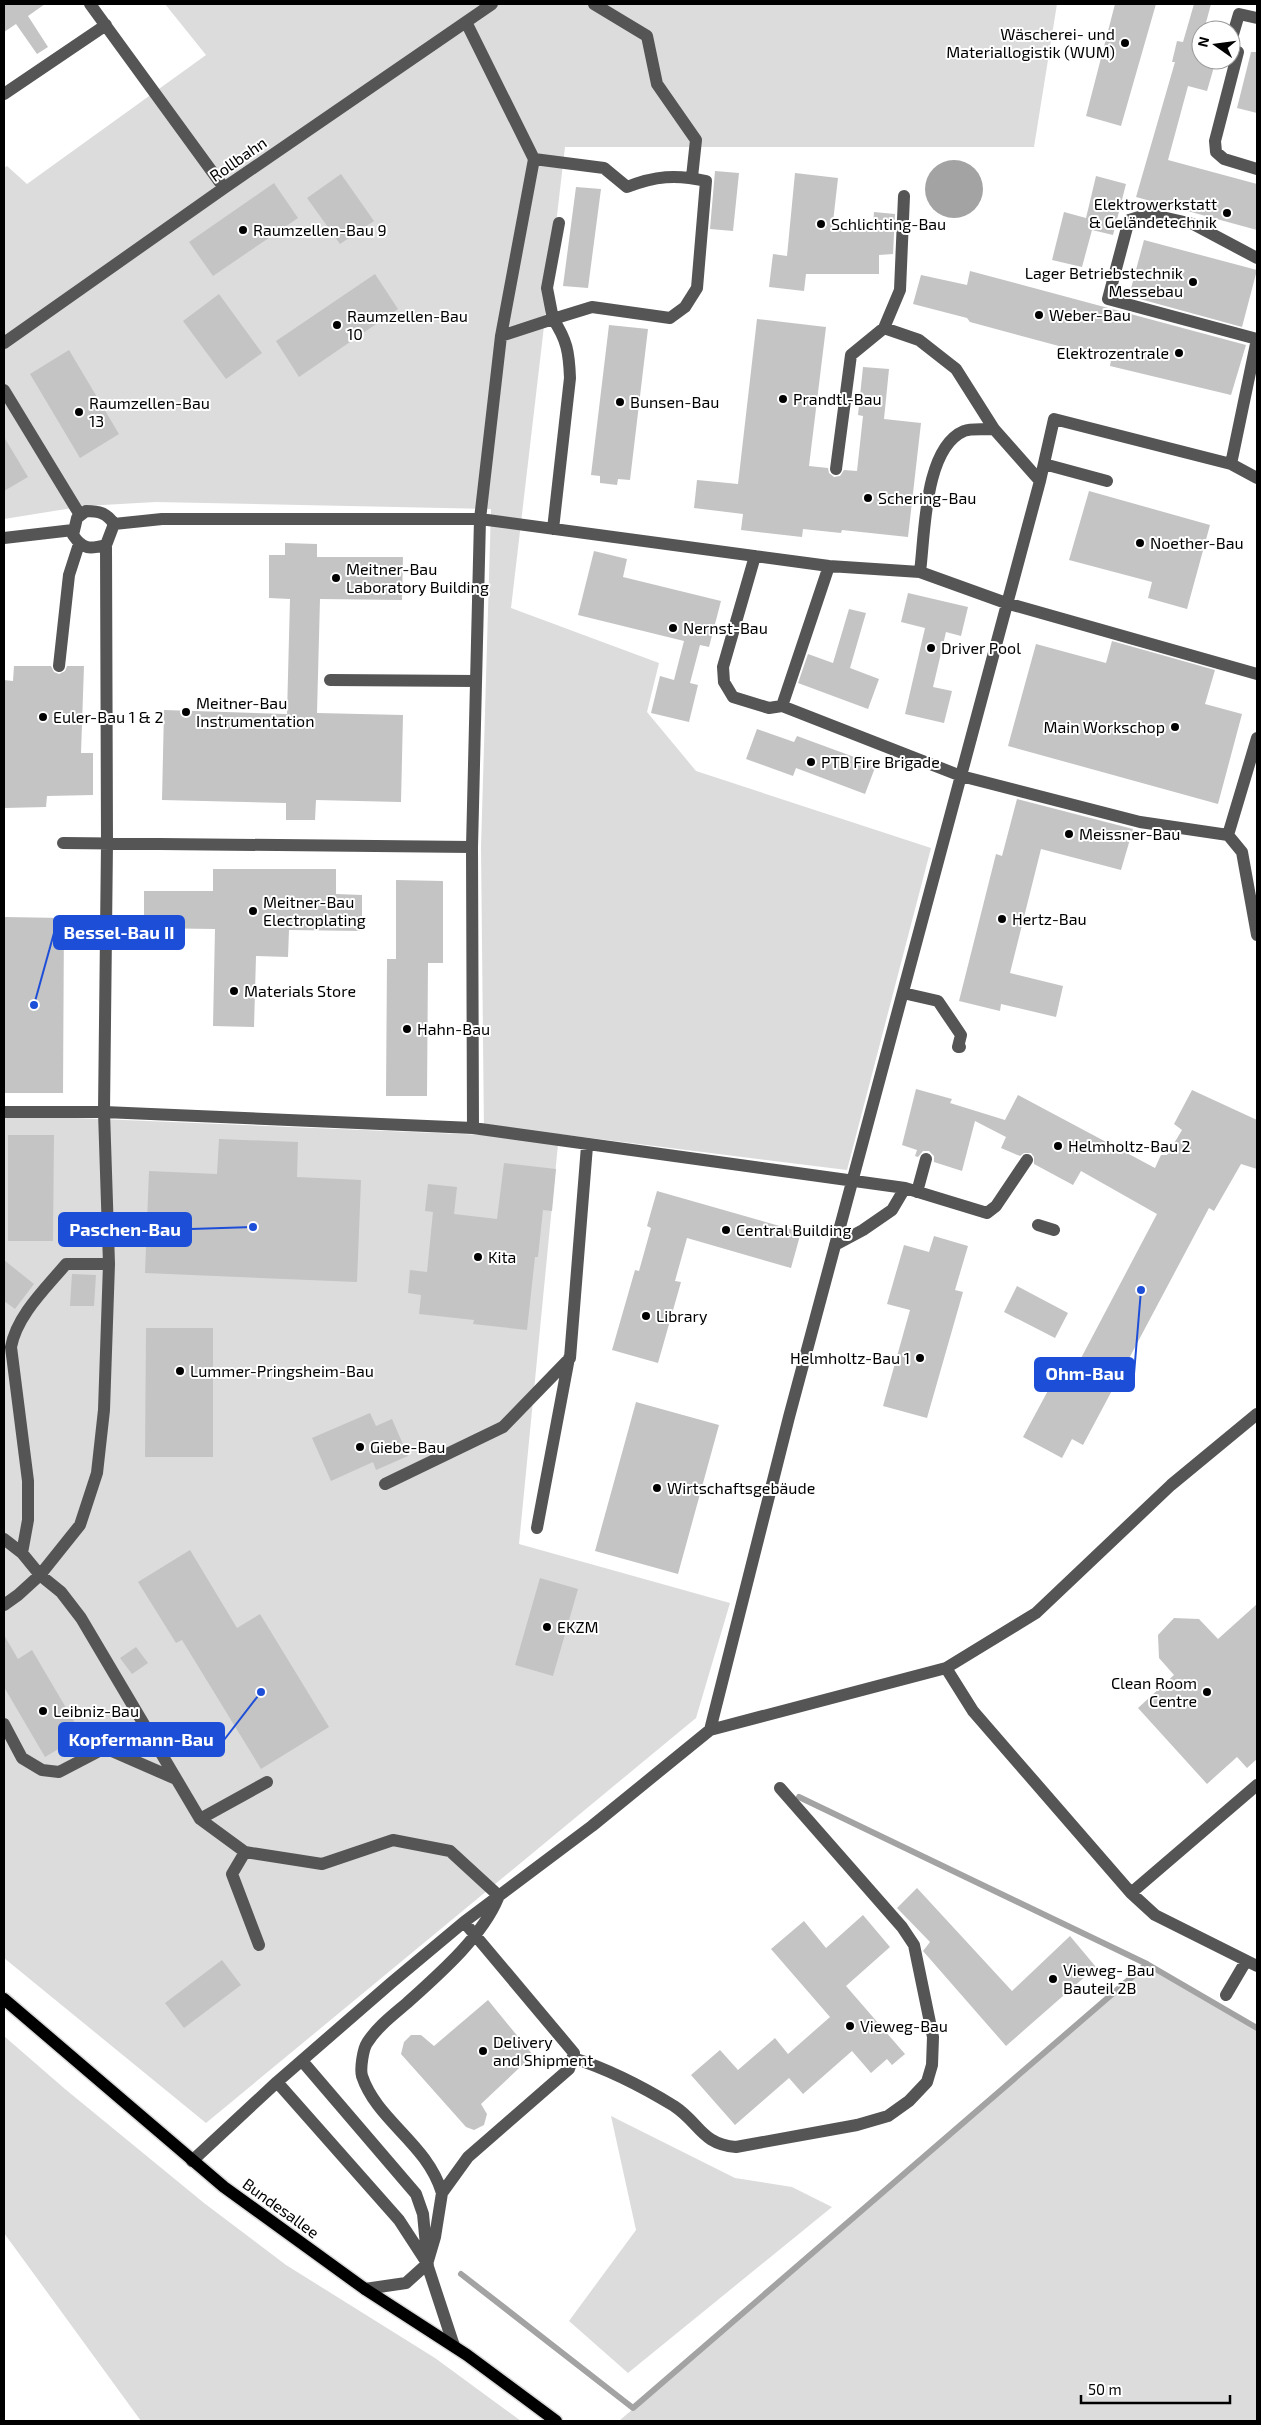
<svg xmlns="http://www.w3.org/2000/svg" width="1261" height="2425" font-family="'Exo 2',sans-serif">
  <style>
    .green { fill: #dcdcdc }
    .water { fill: #a3a3a3 }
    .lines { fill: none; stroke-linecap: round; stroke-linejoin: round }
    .stream { stroke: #a3a3a3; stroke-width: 6 }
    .building { fill: #c4c4c4 }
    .major-casing { stroke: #dbdbdb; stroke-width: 15 }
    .minor { stroke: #555; stroke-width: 12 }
    .major { stroke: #000; stroke-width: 12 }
    .poi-dot { fill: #000; stroke: #fff; stroke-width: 2 }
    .labels { text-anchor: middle; stroke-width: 4; stroke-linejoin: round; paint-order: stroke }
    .poi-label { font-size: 16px; fill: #000; stroke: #fff; text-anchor: start }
    .street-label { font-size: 16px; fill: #000; stroke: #fff }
    .leader { fill: none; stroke: #1d4ed8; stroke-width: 2 }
    .callout-dot { fill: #1d4ed8; stroke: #fff; stroke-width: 2 }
    .callout { fill: #1d4ed8; stroke: #1d4ed8; stroke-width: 2 }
    .callout-label { font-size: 18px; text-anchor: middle; font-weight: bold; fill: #fff }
  </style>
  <rect width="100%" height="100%" fill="#fff"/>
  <!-- green -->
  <path class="green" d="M165,4H1057L1034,147H565L511,608L659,663L647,712L696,771L931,848L847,1170L559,1134L519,1544L730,1603L696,1718L206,2123L4,1958V1115L484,1135L481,847L491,509L156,502L85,506L4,519V168L7,166L27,184L206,55Z
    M1147,1964L1257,2028V2421H619Z
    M4,2036L65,2089L204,2203L286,2265L435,2358L521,2421H141L4,2233Z
    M611,2116L735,2178L792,2187L832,2207L628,2373L569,2321L636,2230Z"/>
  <!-- water -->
  <path class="water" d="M925 189a29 29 0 1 1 58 0a29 29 0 1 1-58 0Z"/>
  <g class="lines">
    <!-- stream -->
    <path class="stream" d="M799,1797L1147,1964L1257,2028
      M461,2274L633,2408L1147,1964"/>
  </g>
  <!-- building -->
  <path class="building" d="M4,4H45L28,16L48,47L37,54L16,24L4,32Z
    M1115,4H1156L1121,126L1086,116Z
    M1194,4H1211L1204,30H1201V60H1216L1207,91L1188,86L1168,160L1257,184V230L1136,197L1175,62H1172L1177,41L1183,42Z
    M1251,52H1257V113L1237,108Z
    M715,171L739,173L733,231L710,229Z
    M795,173L838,178L833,222L873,225L874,212L895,214L893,254L879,255V274H806L804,291L769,287L773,254L787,256Z
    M341,174L374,221L340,244L307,198Z
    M1096,176L1126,184L1113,235L1092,230L1082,267L1052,260L1064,212L1086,218Z
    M274,183L298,218L213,276L189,242Z
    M576,187L601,189L588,288L563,286Z
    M1144,240L1257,270L1242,327L1129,296Z
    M970,271L1246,345L1231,395L1110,366L1111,360L970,322L967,318L913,304L921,275L967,285Z
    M375,274L398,309L299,377L276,341Z
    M219,294L262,353L226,379L183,321Z
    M757,319L826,327L809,466L828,468L829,473L834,477L840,476L844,470L857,471L863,416L858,415L863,367L889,369L884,419L921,423L908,537L842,530L841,533L803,529L802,537L741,530L743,514L694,508L697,480L738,484Z
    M609,325L648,329L630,480L618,479L617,485L600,483V476L591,475Z
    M69,350L119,434L80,458L30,374Z
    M4,437L28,477L4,491Z
    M1089,491L1210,525L1187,609L1148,598L1152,582L1069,560Z
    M285,543L317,544V557H403L402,600L320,599L317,713L403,715L401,802L316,800L315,820H286V803L162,800L164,710L287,714L290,599L269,598V555H285Z
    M594,551L627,559L623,577L721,601L709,647L700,645L690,683L698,685L689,722L651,713L660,676L674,680L684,641L578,615Z
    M908,593L968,607L961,636L946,632L933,687L952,691L944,723L905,714L925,628L901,622Z
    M849,609L866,613L850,668L879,679L868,709L798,683L808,654L833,663Z
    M1112,641L1215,670L1205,704L1242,714L1218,804L1008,746L1036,644L1106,663Z
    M14,666H51L54,672L59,674L65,671L67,666H84L81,753H93V795L47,796L46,807L4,808V680L13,681Z
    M757,729L794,742L797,736L876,765L865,794L796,768L793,776L746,759Z
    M1017,799L1133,829L1121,870L1041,849L1010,973L1063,986L1056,1017L1001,1004L1000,1011L959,1001L996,854L1002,856Z
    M213,869H336V894L362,895V931L289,930L288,957L256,956L254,1027L213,1026L215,929L144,928V891H213Z
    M396,880L443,881V963H428L427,1096H386L387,959H396Z
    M4,917L64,918L63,1093H4Z
    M916,1089L952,1099L950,1103L1005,1120L1018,1095L1155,1168L1161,1155H1167L1182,1130L1174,1124L1192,1090L1257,1120V1169L1241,1164L1214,1211L1209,1208L1083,1445L1072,1439L1062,1458L1023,1437L1058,1372L1070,1379L1157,1214L1081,1171L1073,1185L1034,1164V1157L1031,1153H1024L1020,1156L1001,1148L1006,1137L975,1121L962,1171L934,1162V1156L929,1151H923L918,1157L915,1156L917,1150L902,1145Z
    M8,1135H54L53,1241H8Z
    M219,1139L298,1142L297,1177L361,1180L357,1282L145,1273L149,1171L217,1174Z
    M504,1163L556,1169L552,1211L543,1210L538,1257H535L527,1330L473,1324L474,1320L419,1314L421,1295L408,1293L410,1270L427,1272L433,1212L425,1211L428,1184L457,1187L454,1214L497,1219Z
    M657,1191L801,1232L791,1268L687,1238L675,1281L681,1282L658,1363L612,1350L635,1270L639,1271L651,1228L647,1226Z
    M934,1236L968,1246L955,1290L963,1292L927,1418L883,1406L910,1310L887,1304L904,1245L929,1252Z
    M4,1260L34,1284L15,1309L4,1301Z
    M72,1274L96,1275L94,1306H70Z
    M1017,1286L1068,1313L1055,1338L1004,1312Z
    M146,1328H213V1457H145Z
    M636,1402L719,1425L678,1574L595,1551Z
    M370,1413L376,1426L392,1419L408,1456L376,1470L373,1462L331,1481L312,1438Z
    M190,1550L237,1628L260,1614L329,1727L261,1769L182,1640L176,1643L138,1582Z
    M540,1578L578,1589L553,1676L515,1665Z
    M1257,1604V1759L1247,1768L1237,1757L1207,1784L1138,1708L1174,1675L1159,1658L1158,1635L1174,1618L1199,1619L1218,1639Z
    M4,1635L18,1659L32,1650L82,1735L45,1757L4,1687Z
    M136,1647L148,1663L132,1674L120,1658Z
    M917,1888L1012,1991L1070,1936L1096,1967L1006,2046L923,1951L930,1942L897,1908Z
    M863,1915L890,1947L846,1986L905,2054L892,2065L887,2059L871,2073L852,2051L803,2094L789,2078L735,2125L691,2075L720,2050L738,2070L775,2038L788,2054L830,2017L771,1949L804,1921L826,1948Z
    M222,1960L241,1985L184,2028L165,2003Z
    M488,2000L533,2055L481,2104L487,2114L484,2125L474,2130L466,2127L401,2054L404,2042L411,2035H421L434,2046Z"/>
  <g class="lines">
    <!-- major casing -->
    <g class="major-casing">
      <path id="major" d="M4,1999L224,2187L365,2289L467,2355L556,2421"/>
    </g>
    <!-- minor -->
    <path class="minor" d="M90,4L224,188
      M594,4L647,36L657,84L696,140L692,177
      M466,22L534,159L501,336L480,519L472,847L473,1128
      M1231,41L1239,14L1257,18
      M1231,50L1238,52L1215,141L1216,152L1224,159L1257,169
      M4,94L106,25
      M534,159L604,168L627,187C655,176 676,174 706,181L697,288L685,307L670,318L592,307L553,319L547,288L559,223
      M884,328L919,340L956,369L994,429L1040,481
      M501,336L553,319C567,340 569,352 570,378L553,529
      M1257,339L1108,299L1129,220L1149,214L1193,224L1257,258
      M4,343L224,188L492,4
      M4,390L80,515
      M1044,464L1107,481
      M1231,464L1257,339
      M836,469L851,355L884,328L900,290L904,196
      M86,511C99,511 107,513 114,524L106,545C90,549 83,550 73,535L77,518Z
      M114,524L162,519H480L829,566L920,572L1006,603L1257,674
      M4,538L73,530
      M755,556L723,667L724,682L733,697L769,708L782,706
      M829,566L782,706L961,776L1140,822L1228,835L1257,738
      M920,572C925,534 924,448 964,431C972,428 985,430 994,429
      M59,666L69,575L79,544
      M330,680L476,681
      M1228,835L1242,852L1257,935
      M63,843L472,847
      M903,993L938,1001L961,1035L958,1047H960
      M4,1112H104L473,1128L905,1188L987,1213L996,1206L1027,1160
      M917,1192L926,1159
      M1038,1225L1054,1230
      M835,1245L863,1230L892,1210L905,1188
      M385,1484L503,1427L570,1358L587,1146
      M537,1528L569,1358
      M4,1539L22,1553L40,1575L61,1592L81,1618L200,1819L245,1852L322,1864L393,1840L450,1851L499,1896
      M22,1553L28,1520V1481L11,1347C17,1315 46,1288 66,1264H109
      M4,1605L18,1595L40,1575L80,1525L97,1473L104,1410L109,1264L104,1112L107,843L106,545
      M946,1668L973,1711L1131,1893L1155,1915L1257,1966
      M4,1724L22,1758L42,1770L59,1772L105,1748L176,1779
      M710,1730L789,1417L1040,481L1054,419L1231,464L1257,478
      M200,1819L267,1782
      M245,1852L232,1874L259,1945
      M1131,1893L1257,1785
      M1226,1995L1246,1961
      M573,2058C608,2069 643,2087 674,2106C700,2123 701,2144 736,2147L857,2125L888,2116L909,2101L927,2082L932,2065L933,2037L914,1945L902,1927L780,1788
      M303,2062L416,2194L423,2214L428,2267L454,2346
      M277,2082L399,2220L427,2263
      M192,2161L277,2082L391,1983L464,1922L592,1826L710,1730L946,1668L1036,1613L1171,1485L1257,1414
      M442,2193C427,2143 377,2121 362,2076C360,2069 363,2049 367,2043C377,2027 393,2015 407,2003C438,1975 482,1937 498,1898
      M365,2289L406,2283L427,2264L435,2237L442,2193L468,2157L569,2069L574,2053L464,1922"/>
    <!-- major -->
    <use href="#major" class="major"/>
  </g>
  <!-- markers -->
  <g class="poi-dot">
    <circle cx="1125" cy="43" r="5"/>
    <circle cx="1227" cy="213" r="5"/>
    <circle cx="821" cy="224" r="5"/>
    <circle cx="243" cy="230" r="5"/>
    <circle cx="1193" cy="282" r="5"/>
    <circle cx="1039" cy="315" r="5"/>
    <circle cx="337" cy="325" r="5"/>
    <circle cx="1179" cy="353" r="5"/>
    <circle cx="783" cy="399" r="5"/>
    <circle cx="620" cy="402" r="5"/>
    <circle cx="79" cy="412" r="5"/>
    <circle cx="868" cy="498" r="5"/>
    <circle cx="1140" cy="543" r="5"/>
    <circle cx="336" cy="578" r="5"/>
    <circle cx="673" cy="628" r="5"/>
    <circle cx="931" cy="648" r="5"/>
    <circle cx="186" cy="712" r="5"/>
    <circle cx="43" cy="717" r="5"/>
    <circle cx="1175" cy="727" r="5"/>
    <circle cx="811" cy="762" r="5"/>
    <circle cx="1069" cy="834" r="5"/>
    <circle cx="253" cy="911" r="5"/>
    <circle cx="1002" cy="919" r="5"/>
    <circle cx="234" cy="991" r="5"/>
    <circle cx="407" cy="1029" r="5"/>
    <circle cx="1058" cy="1146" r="5"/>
    <circle cx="726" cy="1230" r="5"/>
    <circle cx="478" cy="1257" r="5"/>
    <circle cx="646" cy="1316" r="5"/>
    <circle cx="920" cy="1358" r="5"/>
    <circle cx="180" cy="1371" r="5"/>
    <circle cx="360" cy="1447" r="5"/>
    <circle cx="657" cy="1488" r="5"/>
    <circle cx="547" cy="1627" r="5"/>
    <circle cx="1207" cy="1692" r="5"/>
    <circle cx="43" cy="1711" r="5"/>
    <circle cx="1053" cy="1979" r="5"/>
    <circle cx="850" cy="2026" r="5"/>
    <circle cx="483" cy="2051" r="5"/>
  </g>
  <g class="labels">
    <!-- poi labels -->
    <g class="poi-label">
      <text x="1115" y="40" text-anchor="end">Wäscherei- und<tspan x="1115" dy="18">Materiallogistik (WUM)</tspan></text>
      <text x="1217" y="210" text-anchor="end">Elektrowerkstatt<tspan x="1217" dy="18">&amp; Geländetechnik</tspan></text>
      <text x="831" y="230">Schlichting-Bau</text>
      <text x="253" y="236">Raumzellen-Bau 9</text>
      <text x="1183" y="279" text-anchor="end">Lager Betriebstechnik<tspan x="1183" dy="18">Messebau</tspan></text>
      <text x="1049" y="321">Weber-Bau</text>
      <text x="347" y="322">Raumzellen-Bau<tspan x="347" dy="18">10</tspan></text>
      <text x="1169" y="359" text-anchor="end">Elektrozentrale</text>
      <text x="793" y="405">Prandtl-Bau</text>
      <text x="630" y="408">Bunsen-Bau</text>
      <text x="89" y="409">Raumzellen-Bau<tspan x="89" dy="18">13</tspan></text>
      <text x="878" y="504">Schering-Bau</text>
      <text x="1150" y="549">Noether-Bau</text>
      <text x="346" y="575">Meitner-Bau<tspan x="346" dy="18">Laboratory Building</tspan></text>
      <text x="683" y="634">Nernst-Bau</text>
      <text x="941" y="654">Driver Pool</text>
      <text x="196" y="709">Meitner-Bau<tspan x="196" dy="18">Instrumentation</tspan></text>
      <text x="53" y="723">Euler-Bau 1 &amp; 2</text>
      <text x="1165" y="733" text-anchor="end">Main Workschop</text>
      <text x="821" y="768">PTB Fire Brigade</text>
      <text x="1079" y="840">Meissner-Bau</text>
      <text x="263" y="908">Meitner-Bau<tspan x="263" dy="18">Electroplating</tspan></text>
      <text x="1012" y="925">Hertz-Bau</text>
      <text x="244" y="997">Materials Store</text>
      <text x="417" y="1035">Hahn-Bau</text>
      <text x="1068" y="1152">Helmholtz-Bau 2</text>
      <text x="736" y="1236">Central Building</text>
      <text x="488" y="1263">Kita</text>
      <text x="656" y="1322">Library</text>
      <text x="910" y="1364" text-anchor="end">Helmholtz-Bau 1</text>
      <text x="190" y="1377">Lummer-Pringsheim-Bau</text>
      <text x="370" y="1453">Giebe-Bau</text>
      <text x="667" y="1494">Wirtschaftsgebäude</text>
      <text x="557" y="1633">EKZM</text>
      <text x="1197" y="1689" text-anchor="end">Clean Room<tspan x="1197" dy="18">Centre</tspan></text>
      <text x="53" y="1717">Leibniz-Bau</text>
      <text x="1063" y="1976">Vieweg- Bau<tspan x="1063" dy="18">Bauteil 2B</tspan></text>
      <text x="860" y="2032">Vieweg-Bau</text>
      <text x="493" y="2048">Delivery<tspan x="493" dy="18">and Shipment</tspan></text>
    </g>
    <!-- street labels -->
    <g class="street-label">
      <text transform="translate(238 159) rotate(-35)" y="6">Rollbahn</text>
      <text transform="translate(281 2208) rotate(36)" y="6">Bundesallee</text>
    </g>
  </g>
  <!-- callouts -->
  <path class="leader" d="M34 1005L54 933M253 1227L191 1229M1141 1290L1134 1374M261 1692L224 1740"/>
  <g class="callout-dot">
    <circle cx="34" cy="1005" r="5"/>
    <circle cx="253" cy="1227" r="5"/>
    <circle cx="1141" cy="1290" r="5"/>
    <circle cx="261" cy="1692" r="5"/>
  </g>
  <g class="callout">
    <rect x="54" y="916" width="130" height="33" rx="5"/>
    <rect x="59" y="1213" width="132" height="33" rx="5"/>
    <rect x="1035" y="1358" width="99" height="33" rx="5"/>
    <rect x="59" y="1723" width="165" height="33" rx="5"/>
  </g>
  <g class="callout-label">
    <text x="119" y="939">Bessel-Bau II</text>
    <text x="125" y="1236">Paschen-Bau</text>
    <text x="1085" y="1380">Ohm-Bau</text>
    <text x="141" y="1746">Kopfermann-Bau</text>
  </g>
  <!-- border -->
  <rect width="1261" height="2425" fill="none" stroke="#000000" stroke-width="10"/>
  <!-- north arrow -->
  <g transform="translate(1216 45) rotate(284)"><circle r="24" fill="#ffffff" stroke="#999999"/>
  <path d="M0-4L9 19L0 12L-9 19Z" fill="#000000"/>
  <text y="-8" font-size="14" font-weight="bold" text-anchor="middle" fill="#000000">N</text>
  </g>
  <!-- scale -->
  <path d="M1081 2395v8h149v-8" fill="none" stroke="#000000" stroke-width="2.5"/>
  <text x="1088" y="2395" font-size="15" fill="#000000" stroke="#ffffff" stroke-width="4" paint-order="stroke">50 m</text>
</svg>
